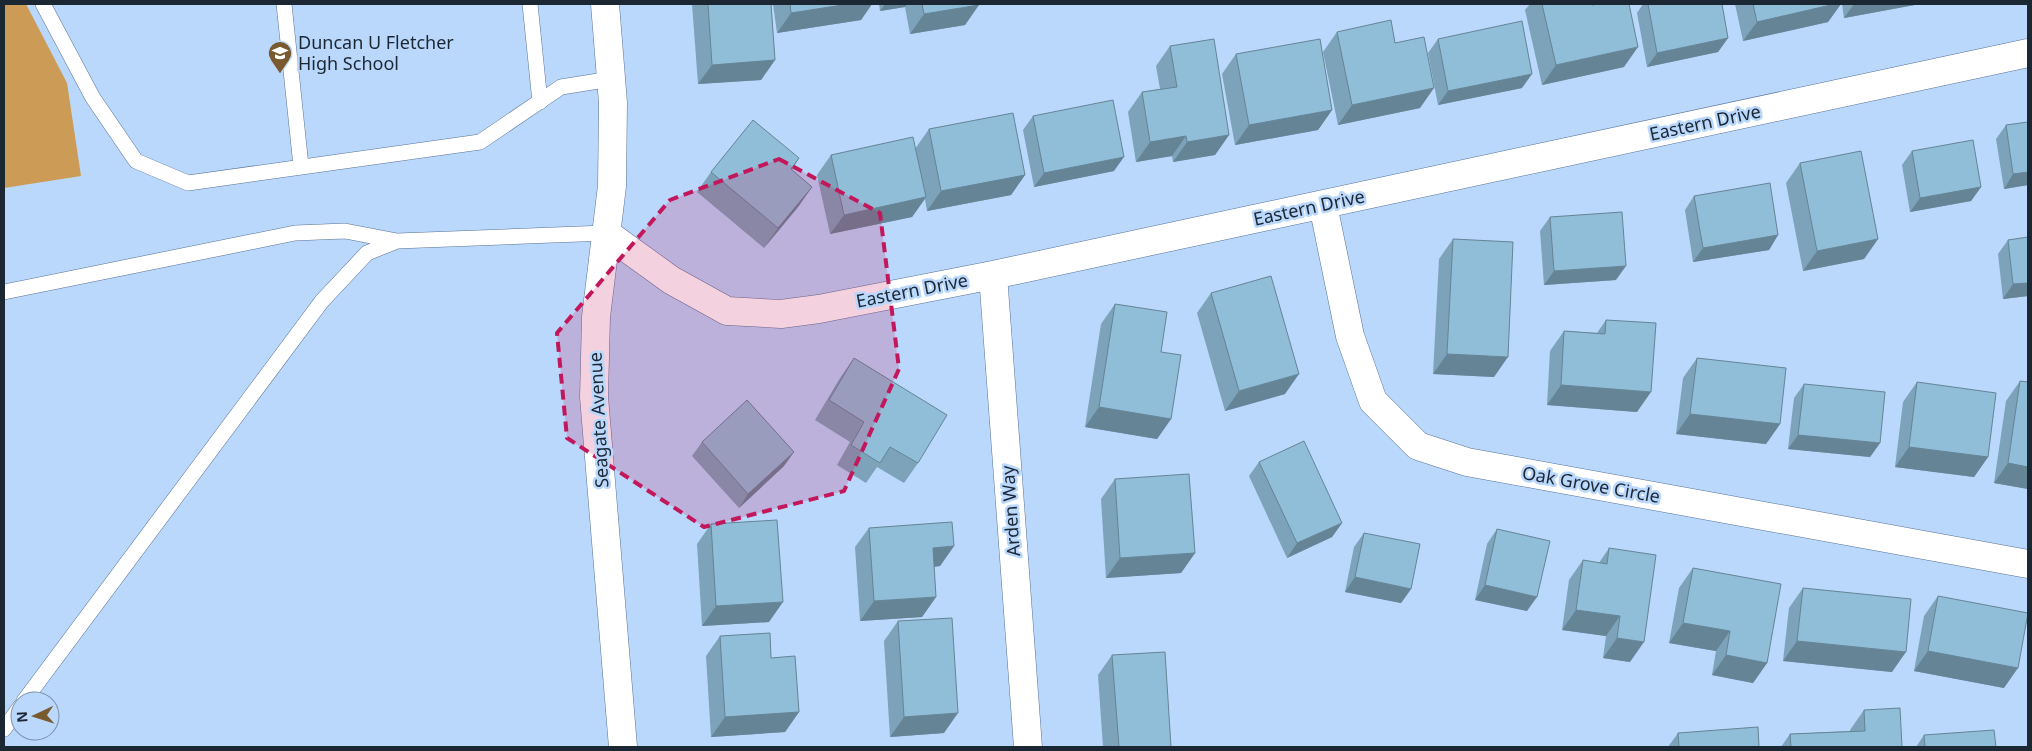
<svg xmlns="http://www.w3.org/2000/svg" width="2032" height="751" font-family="'Noto Sans',sans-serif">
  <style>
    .green { fill: #cc9b56 }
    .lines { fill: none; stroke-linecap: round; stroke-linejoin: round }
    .service-casing { stroke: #587394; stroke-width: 16 }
    .minor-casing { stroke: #587394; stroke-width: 29 }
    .tertiary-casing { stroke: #587394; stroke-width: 29 }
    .service { stroke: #fff; stroke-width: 15 }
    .minor { stroke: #fff; stroke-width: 28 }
    .tertiary { stroke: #fff; stroke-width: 28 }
    .wall { fill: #7ca3b9 }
    .shaded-wall { fill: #658496 }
    .building { fill: #90bdd7; stroke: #658496 }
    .marked { fill: #c2185b; fill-opacity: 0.2; stroke: #c2185b; stroke-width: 4; stroke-dasharray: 10 6; stroke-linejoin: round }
    .labels { text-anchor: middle; stroke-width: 5; stroke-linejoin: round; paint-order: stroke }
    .poi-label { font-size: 18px; fill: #1c2734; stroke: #bad7fc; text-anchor: start }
    .street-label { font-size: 18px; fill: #1c2734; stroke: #bad7fc }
  </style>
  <rect width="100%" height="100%" fill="#bad7fc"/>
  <!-- green -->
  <path class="green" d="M4,4H26L67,83L81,176L4,188Z"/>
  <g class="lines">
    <!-- service casing -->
    <g class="service-casing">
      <path id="service" d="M43,4L93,98L136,161L188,183L480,142L561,87L611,79
        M284,4L301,166
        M530,4L540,102
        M4,292L295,233L345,231L397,241L606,233
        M24,701L322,301L367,253L397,241
        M4,729L20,707"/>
    </g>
    <!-- minor casing -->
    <g class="minor-casing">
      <path id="minor" d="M1323,205L1350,336L1373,401L1418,446L1467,462L2028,564
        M606,233L671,280L727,311L781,314L819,309L993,275L2028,53
        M993,275L1028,747"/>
    </g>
    <!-- tertiary casing -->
    <g class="tertiary-casing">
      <path id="tertiary" d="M605,4L613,103L612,186L596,317L594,397L623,747"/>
    </g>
    <!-- service -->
    <use href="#service" class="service"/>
    <!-- minor -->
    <use href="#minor" class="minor"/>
    <!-- tertiary -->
    <use href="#tertiary" class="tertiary"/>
  </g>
  <!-- wall -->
  <path class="wall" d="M692,4H771L775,60L761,80L698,84Z
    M773,4H872L861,20L777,33Z
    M879,4H979L965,25L910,34L905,7L880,11Z
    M1530,4H1592L1624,67L1542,85L1525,10Z
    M1643,4H1722L1728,38L1718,52L1647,67L1637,13Z
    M1735,4H1841L1828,22L1743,41Z
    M1842,4H1920L1844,18Z
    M1337,32L1395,43L1420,108L1338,125L1323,52Z
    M1438,39L1522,88L1438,105L1428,53Z
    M1170,46L1229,135L1215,155L1173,162L1172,156L1136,162L1128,112L1142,92L1160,89L1156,66Z
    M1236,54L1332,110L1318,130L1235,145L1222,74Z
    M1033,116L1114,171L1034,187L1023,130Z
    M2006,125L2028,185L2004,189L1996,139Z
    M929,129L1025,175L1011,195L927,211L925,199L912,217L830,234L817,175L831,155L915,149Z
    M1912,151L1981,187L1971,201L1910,212L1902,165Z
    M799,158L792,170L812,187L798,207L764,248L697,192L711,172Z
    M1800,163L1878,239L1864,259L1803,271L1786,183Z
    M1694,196L1778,235L1769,250L1693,262L1685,210Z
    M1550,217L1616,280L1544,285L1540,231Z
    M2028,237V296L2003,299L1998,254L2008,240Z
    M1453,239L1494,377L1433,374L1439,259Z
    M1211,293L1285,394L1225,411L1197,313Z
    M1115,304L1161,352L1171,419L1157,439L1085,427L1101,324Z
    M1606,320L1637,412L1547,405L1550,351L1564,331L1597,333Z
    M854,358L918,463L904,483L877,467L866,483L837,465L850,442L815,420L840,378Z
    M1697,358L1780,424L1766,444L1676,434L1683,378Z
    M2020,381L2028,489L1994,483L2006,401Z
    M1917,382L1988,457L1974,477L1895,467L1903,402Z
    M1804,384L1880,443L1870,457L1788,449L1794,398Z
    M702,442L784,466L739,508L692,456Z
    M1259,462L1342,523L1332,537L1287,558L1249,476Z
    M1115,479L1195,553L1181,573L1106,578L1101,499Z
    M711,524L769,622L702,626L697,544Z
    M869,528L954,546L940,566L934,567L936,597L922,617L860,621L855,547Z
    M1497,529L1527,611L1475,600L1487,544Z
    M1364,533L1411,589L1401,603L1345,592L1354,547Z
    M1609,548L1630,662L1603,658L1606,636L1562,630L1569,580L1583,560L1599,563Z
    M1693,568L1767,663L1753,683L1712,675L1716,651L1669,643L1679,588Z
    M1803,588L1892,672L1783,661L1789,608Z
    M1938,596L2004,688L1914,671L1924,616Z
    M898,621L944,733L890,737L884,641Z
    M720,636L771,658L799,712L785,732L711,737L706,656Z
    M1112,655L1171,747H1103L1098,675Z
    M1864,710L1902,747H1781L1790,734L1850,731V730Z
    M1678,733L1759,747H1668Z
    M1924,735L1996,747H1916Z"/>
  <!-- shaded-wall -->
  <path class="shaded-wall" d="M849,4H872L861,20L777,33L791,13Z
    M885,4H907L905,7L880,11Z
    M1835,4H1841L1828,22L1743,41L1757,22Z
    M1854,4H1920L1844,18Z
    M979,5L965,25L910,34L924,14Z
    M1728,38L1718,52L1647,67L1657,53Z
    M1638,47L1624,67L1542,85L1556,65Z
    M775,60L761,80L698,84L712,65Z
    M1532,74L1522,88L1438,105L1448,91Z
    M1434,88L1420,108L1338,125L1352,105Z
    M1332,110L1318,130L1235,145L1249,125Z
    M1229,135L1215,155L1173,162L1187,142Z
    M1186,136L1172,156L1136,162L1150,142Z
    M1124,157L1114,171L1034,187L1044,173Z
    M2028,172V185L2004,189L2013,174Z
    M1025,175L1011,195L927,211L941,191Z
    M812,187L798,207L764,248L778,228Z
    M1981,187L1971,201L1910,212L1920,198Z
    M926,197L912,217L830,234L844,215Z
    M1778,235L1769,250L1693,262L1703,248Z
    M1878,239L1864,259L1803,271L1817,251Z
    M1626,266L1616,280L1544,285L1554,271Z
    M2028,283V296L2003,299L2013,284Z
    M1447,354L1508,357L1494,377L1433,374Z
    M1299,374L1285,394L1225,411L1239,391Z
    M1561,385L1651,392L1637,412L1547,405Z
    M1099,407L1171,419L1157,439L1085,427Z
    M1690,414L1780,424L1766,444L1676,434Z
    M1798,435L1880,443L1870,457L1788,449Z
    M1909,447L1988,457L1974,477L1895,467Z
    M794,452L784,466L739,508L748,494Z
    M2008,463L2028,467V489L1994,483Z
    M1342,523L1332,537L1287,558L1297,543Z
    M954,546L940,566L919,568L933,548Z
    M1195,553L1181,573L1106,578L1120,558Z
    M1355,577L1411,589L1401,603L1345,592Z
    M1485,585L1537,597L1527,611L1475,600Z
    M936,597L922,617L860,621L874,601Z
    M783,602L769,622L702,626L716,606Z
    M1576,610L1620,616L1606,636L1562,630Z
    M1683,623L1730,631L1716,651L1669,643Z
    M1617,638L1644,642L1630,662L1603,658Z
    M1797,641L1906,652L1892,672L1783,661Z
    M1928,651L2018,668L2004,688L1914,671Z
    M1726,655L1767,663L1753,683L1712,675Z
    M799,712L785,732L711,737L725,717Z
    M958,713L944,733L890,737L904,717Z"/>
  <!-- building -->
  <path class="building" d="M708,4H771L775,60L712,65Z
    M790,4H849L791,13Z
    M922,4H979V5L924,14Z
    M1542,4H1592V5L1597,4H1629L1638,47L1556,65Z
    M1648,4H1722L1728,38L1657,53Z
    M1753,4H1835L1757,22Z
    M1391,20L1395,43L1424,37L1434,88L1352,105L1337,32Z
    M1522,21L1532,74L1448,91L1438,39Z
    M1214,39L1229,135L1187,142L1186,136L1150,142L1142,92L1177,87L1170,46Z
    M1320,39L1332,110L1249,125L1236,54Z
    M1113,100L1124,157L1044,173L1033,116Z
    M1013,113L1025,175L941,191L929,129Z
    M753,120L799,158L791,169L812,187L778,228L711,172Z
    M2028,122V172L2013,174L2006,125Z
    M913,137L926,197L844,215L831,155Z
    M1973,140L1981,187L1920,198L1912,151Z
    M1861,151L1878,239L1817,251L1800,163Z
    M1770,183L1778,235L1703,248L1694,196Z
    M1622,212L1626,266L1554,271L1550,217Z
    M2028,237V283L2013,284L2008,240Z
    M1453,239L1513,242L1508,357L1447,354Z
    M1271,276L1299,374L1239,391L1211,293Z
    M1115,304L1167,312L1161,352L1181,355L1171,419L1099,407Z
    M1606,320L1656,323L1651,392L1561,385L1564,331L1605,334Z
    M854,358L947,415L918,463L890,447L880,463L851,445L864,422L829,400Z
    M1697,358L1786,368L1780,424L1690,414Z
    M2020,381L2028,382V467L2008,463Z
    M1917,382L1996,393L1988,457L1909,447Z
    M1804,384L1885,392L1880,443L1798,435Z
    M747,400L794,452L748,494L702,442Z
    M1304,441L1342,523L1297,543L1259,462Z
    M1189,474L1195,553L1120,558L1115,479Z
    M777,520L783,602L716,606L711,524Z
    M952,522L954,546L933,548L936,597L874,601L869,528Z
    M1497,529L1550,541L1537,597L1485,585Z
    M1364,533L1420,544L1411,589L1355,577Z
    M1609,548L1656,555L1644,642L1617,638L1620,616L1576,610L1583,560L1607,564Z
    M1693,568L1781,584L1767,663L1726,655L1730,631L1683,623Z
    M1803,588L1911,599L1906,652L1797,641Z
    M1938,596L2028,613L2018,668L1928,651Z
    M952,618L958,713L904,717L898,621Z
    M770,633L771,658L795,656L799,712L725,717L720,636Z
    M1165,652L1171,747H1119L1112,655Z
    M1900,708L1902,747H1791L1790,734L1865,731L1864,710Z
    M1758,727L1759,747H1679L1678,733Z
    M1994,730L1996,747H1925L1924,735Z"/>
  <!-- marked area -->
  <path class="marked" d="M779,159L880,213L899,369L844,491L704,527L567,438L557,333L670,200Z"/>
  <!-- icons -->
  <defs>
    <g id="school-pin" transform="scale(1.25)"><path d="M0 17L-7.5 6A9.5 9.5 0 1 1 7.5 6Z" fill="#795a2f" stroke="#bad7fc"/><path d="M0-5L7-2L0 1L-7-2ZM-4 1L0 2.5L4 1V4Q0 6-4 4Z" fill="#fff"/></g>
  </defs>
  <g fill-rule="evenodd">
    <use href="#school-pin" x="280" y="53"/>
  </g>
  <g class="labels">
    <!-- poi labels -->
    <g class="poi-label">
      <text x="298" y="49">Duncan U Fletcher<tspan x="298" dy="21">High School</tspan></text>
    </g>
    <!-- street labels -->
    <g class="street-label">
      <text transform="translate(1705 123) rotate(-12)" y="6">Eastern Drive</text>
      <text transform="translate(1309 208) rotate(-12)" y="6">Eastern Drive</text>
      <text transform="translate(912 291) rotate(-11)" y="6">Eastern Drive</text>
      <text transform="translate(599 420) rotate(-93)" y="6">Seagate Avenue</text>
      <text transform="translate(1591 485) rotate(10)" y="6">Oak Grove Circle</text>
      <text transform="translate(1011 511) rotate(-94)" y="6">Arden Way</text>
    </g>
  </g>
  <!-- border -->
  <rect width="2032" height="751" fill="none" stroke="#1c2734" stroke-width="10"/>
  <!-- north arrow -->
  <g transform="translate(35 716) rotate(266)"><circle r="24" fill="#bad7fc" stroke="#7b91ac"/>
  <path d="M0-4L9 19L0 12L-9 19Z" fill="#795a2f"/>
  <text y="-8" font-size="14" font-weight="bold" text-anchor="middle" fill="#1c2734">N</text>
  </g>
</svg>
